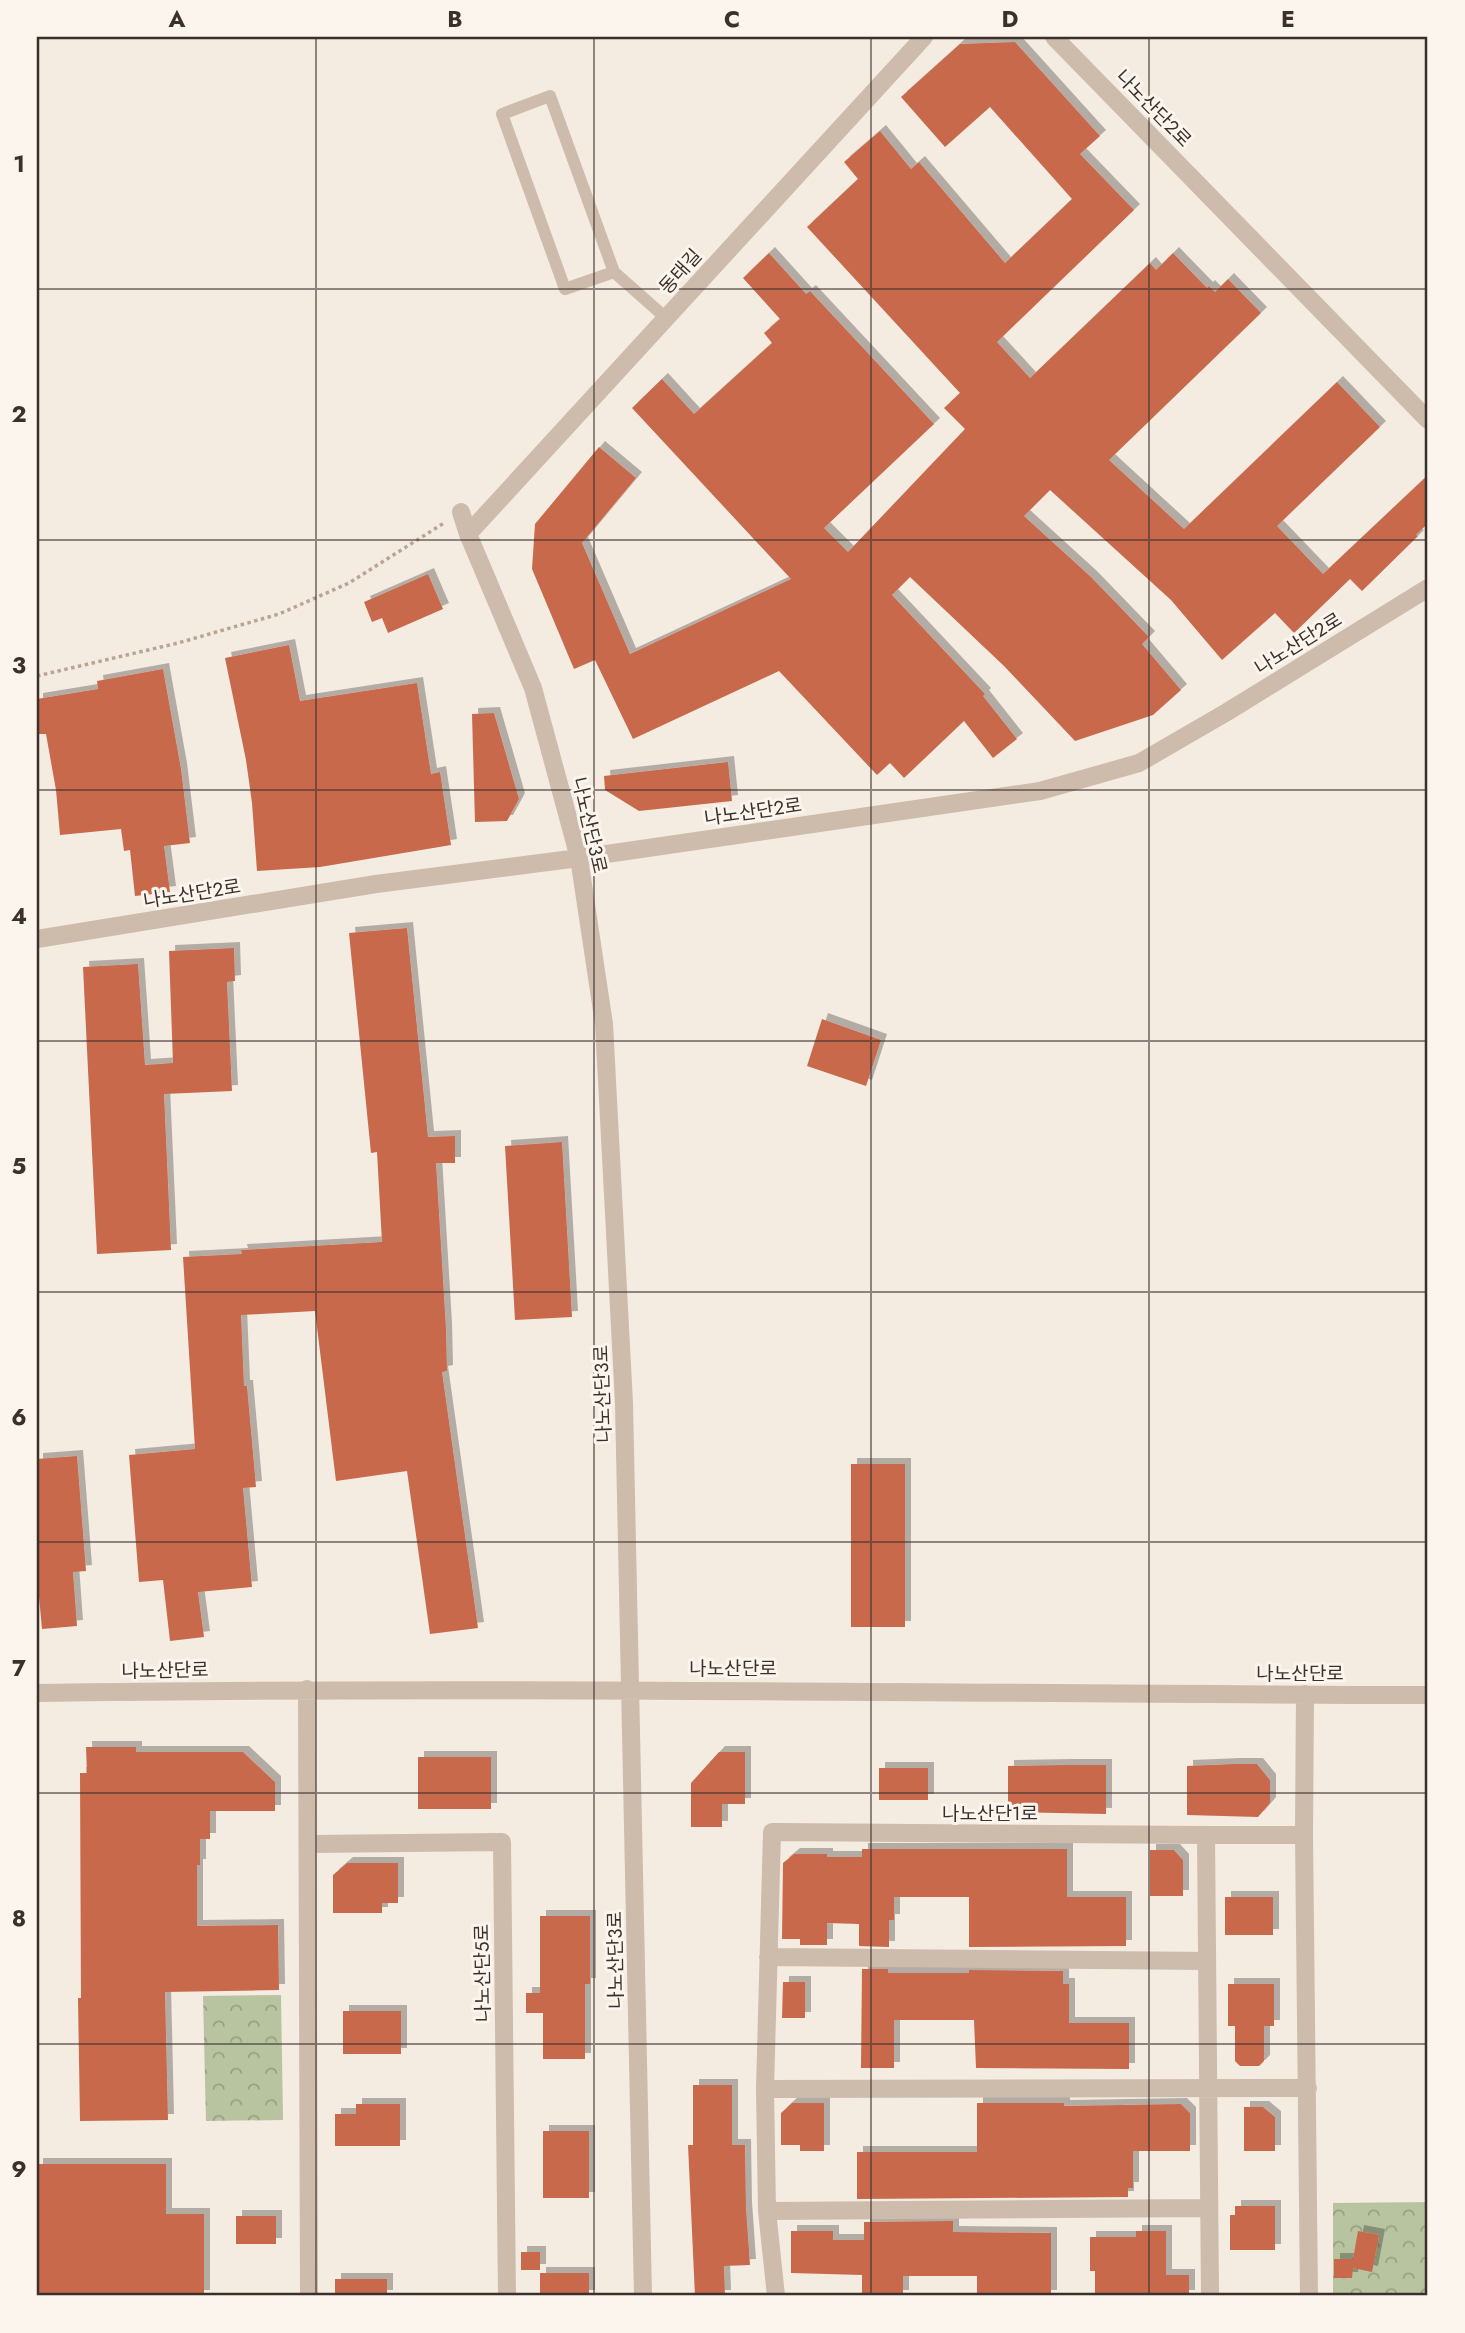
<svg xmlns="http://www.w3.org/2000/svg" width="1465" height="2333" font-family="Jost,'Noto Sans KR',sans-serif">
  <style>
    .forest { fill: url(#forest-crowns) }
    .building { fill: #c8694b; filter: url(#shadow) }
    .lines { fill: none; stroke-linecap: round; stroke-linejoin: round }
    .path { stroke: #b9a596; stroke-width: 3.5; stroke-dasharray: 3.5 3.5; stroke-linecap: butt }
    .lane { stroke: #cdbbac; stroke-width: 12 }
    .street { stroke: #cdbbac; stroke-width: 18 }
    .grid { fill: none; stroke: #3b302b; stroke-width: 2; stroke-opacity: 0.55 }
    .labels { text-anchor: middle; stroke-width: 6; stroke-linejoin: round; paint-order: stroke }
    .street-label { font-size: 19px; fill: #3b302b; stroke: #fbf5ee }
    .neatline { fill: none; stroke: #3b302b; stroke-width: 2.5 }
    .grid-label { font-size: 23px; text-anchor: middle; font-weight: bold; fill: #3b302b }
  </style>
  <defs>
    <pattern id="forest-crowns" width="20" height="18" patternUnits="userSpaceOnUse" patternTransform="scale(1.75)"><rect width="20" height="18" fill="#b8c4a0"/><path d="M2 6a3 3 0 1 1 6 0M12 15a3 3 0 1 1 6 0" fill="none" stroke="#97a083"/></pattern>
    <filter id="shadow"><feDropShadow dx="6" dy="-6" stdDeviation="0" flood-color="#0004"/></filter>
  </defs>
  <rect width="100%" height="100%" fill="#f4ebe1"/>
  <!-- forest -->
  <path class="forest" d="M281,1995L283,2120L206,2121L203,1996Z
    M1428,2202V2296H1333V2203Z"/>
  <!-- building -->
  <path class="building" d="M1015,42L1100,136L1080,154L1134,210L997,342L1030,378L1150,263L1156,270L1173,253L1207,288L1209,286L1215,292L1228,279L1261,313L1109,460L1184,529L1337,382L1380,427L1277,526L1323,574L1428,475V523L1416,535L1418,536L1362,591L1350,579L1294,633L1275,613L1222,660L1171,600L1050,490L1024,516L1091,577L1149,637L1142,644L1181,690L1153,715L1075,741L1004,666L910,577L892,595L985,694L983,696L1017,739L993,758L964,721L904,778L890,763L877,775L779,671L633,739L595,660L574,669L532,569L535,524L599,447L636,478L582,543L630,654L791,579L632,408L662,379L694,414L772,343L764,333L780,319L743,278L769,253L806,294L810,291L934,424L824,528L848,552L965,429L944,408L960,393L807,227L858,179L844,162L880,131L911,169L919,162L1005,263L1072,199L990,107L945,147L901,97L960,44Z
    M428,574L443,609L388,633L382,618L372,622L364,602Z
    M289,645L300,701L417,683L431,774L440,772L451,845L320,867L257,871L252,803L246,760L225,658Z
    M163,669L181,769L190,843L164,846L170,892L135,896L130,850L124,851L121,829L60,835L56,790L46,734H37V699L98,689L97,681Z
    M494,713L519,799L507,821L475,822L472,714Z
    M728,762L732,801L639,811L605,790L604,776Z
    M407,928L428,1137L455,1136V1163H436L446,1329L447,1371L442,1372L478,1628L430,1634L407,1471L336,1481L315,1311L241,1315L244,1386H247L256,1487L243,1488L252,1587L198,1592L204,1637L170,1641L163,1580L139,1582L129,1455L195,1449L183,1257L242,1254L241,1250L382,1242L377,1152L371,1153L349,933Z
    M234,948L235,981L227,982L232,1091L164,1094L171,1250L97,1254L83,967L138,964L145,1065L173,1063L169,951Z
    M822,1019L881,1040L866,1086L807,1066Z
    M562,1142L572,1317L515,1320L505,1146Z
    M77,1456L86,1571L73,1572L77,1626L42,1629L37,1575V1459Z
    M851,1464H905V1627H851Z
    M86,1747H136V1752H243L275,1782V1811H210V1839H200V1865H197V1926L278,1925L279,1990L165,1992L168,2120L80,2121L78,1998H81L80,1773H87Z
    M719,1752H745V1804H722V1827H691V1783Z
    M418,1757H491V1809H418Z
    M1234,1764H1257L1270,1780V1803L1258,1817L1187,1815V1766Z
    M1066,1765H1106V1814L1008,1812V1766Z
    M879,1768H928V1800H879Z
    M862,1849H1067V1897H1126V1946L969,1947V1897H894V1920H889V1947L859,1946V1924L827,1923V1945H800V1939H782L783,1863L794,1854H827V1857H862Z
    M1150,1850H1174L1183,1860V1896H1150Z
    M347,1863H398V1903H382V1913H333V1875Z
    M1225,1897H1273V1935H1225Z
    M540,1916H590V1984H585V2059H543V2013H526V1993H540Z
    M862,1969H888V1973H969V1970L1063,1971V1984H1069V2023H1129V2069L976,2068L974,2020H894V2068H861Z
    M783,1982H805V2018H782Z
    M1228,1984H1274V2026H1264V2061L1259,2066H1240L1235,2061V2026H1228Z
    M343,2011H401V2054H343Z
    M693,2085H732V2145H745L746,2208L750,2265L724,2266L725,2296H695L688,2145H693Z
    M792,2103H824V2151H800V2145H781V2113Z
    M977,2103H1064V2106L1181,2104L1190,2113V2151H1133V2188H1128V2197L857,2199V2152H977Z
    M356,2104H400V2146H335V2114H356Z
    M1244,2107H1263L1275,2117V2151H1244Z
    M543,2131H589V2198H543Z
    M37,2164H166V2214H204V2296H37Z
    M1235,2206H1275V2250H1230V2215H1235Z
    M236,2216H276V2244H236Z
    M953,2221V2232L1051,2233V2296H977V2276H903V2296H862V2275L791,2273V2231H833V2240H864V2222Z
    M1136,2231H1166V2275H1189V2296H1095V2271H1090V2237H1136Z
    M1358,2231L1379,2235L1372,2272L1353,2268L1352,2278H1334V2259H1353Z
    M521,2252H540V2270H521Z
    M540,2273H589V2296H540Z
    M335,2279H387V2296H335Z"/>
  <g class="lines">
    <!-- path -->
    <path class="path" d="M37,676L178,643L279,614L349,583L444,523"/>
    <!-- lane -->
    <path class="lane" d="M614,272L565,289L502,114L550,96L614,272L666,318"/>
    <!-- street -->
    <path class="street" d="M1054,37L1428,420
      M461,512L468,534L533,688L579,858L604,1024L624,1403L643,2296
      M468,534L924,37
      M37,939L376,884L579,858L1040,791L1139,763L1227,712L1428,588
      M307,1689L309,2296
      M37,1693C501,1686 964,1694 1428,1695
      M1305,1694L1304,1835L1309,2296
      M1206,1835H1304
      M309,1844L502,1842L507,2296
      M768,1957L1207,1961
      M765,2089L1308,2088
      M767,2211L1209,2208
      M776,2296L767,2211L765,2089L772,1832L1206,1835L1210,2296"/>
  </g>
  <!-- grid -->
  <path class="grid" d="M316,37V2296M594,37V2296M871,37V2296M1149,37V2296M37,289H1428M37,540H1428M37,790H1428M37,1041H1428M37,1292H1428M37,1542H1428M37,1793H1428M37,2044H1428"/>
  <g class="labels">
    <!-- street labels -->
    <g class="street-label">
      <text transform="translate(1154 108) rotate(46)" y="7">나노산단2로</text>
      <text transform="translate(680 271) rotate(-48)" y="7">동태길</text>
      <text transform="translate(1298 643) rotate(-32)" y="7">나노산단2로</text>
      <text transform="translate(753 811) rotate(-8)" y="7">나노산단2로</text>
      <text transform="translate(590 825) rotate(77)" y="7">나노산단3로</text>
      <text transform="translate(192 893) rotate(-9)" y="7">나노산단2로</text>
      <text transform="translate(602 1394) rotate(-92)" y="7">나노산단3로</text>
      <text x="733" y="1675">나노산단로</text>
      <text transform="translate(165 1670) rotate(-1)" y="7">나노산단로</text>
      <text x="1300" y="1680">나노산단로</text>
      <text x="990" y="1820">나노산단1로</text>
      <text transform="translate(615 1960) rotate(-91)" y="7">나노산단3로</text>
      <text transform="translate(482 1973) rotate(-91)" y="7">나노산단5로</text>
    </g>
  </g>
  <!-- border -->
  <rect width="1465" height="2333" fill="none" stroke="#fbf5ee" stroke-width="77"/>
  <rect x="38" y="38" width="1388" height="2256" class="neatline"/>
  <g class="grid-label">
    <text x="177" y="27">A</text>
    <text x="455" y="27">B</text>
    <text x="732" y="27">C</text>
    <text x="1010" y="27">D</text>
    <text x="1288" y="27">E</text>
    <text x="19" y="172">1</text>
    <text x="19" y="422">2</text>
    <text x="19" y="673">3</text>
    <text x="19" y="924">4</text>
    <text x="19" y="1174">5</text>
    <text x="19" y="1425">6</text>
    <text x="19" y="1676">7</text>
    <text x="19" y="1926">8</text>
    <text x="19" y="2177">9</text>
  </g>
</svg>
